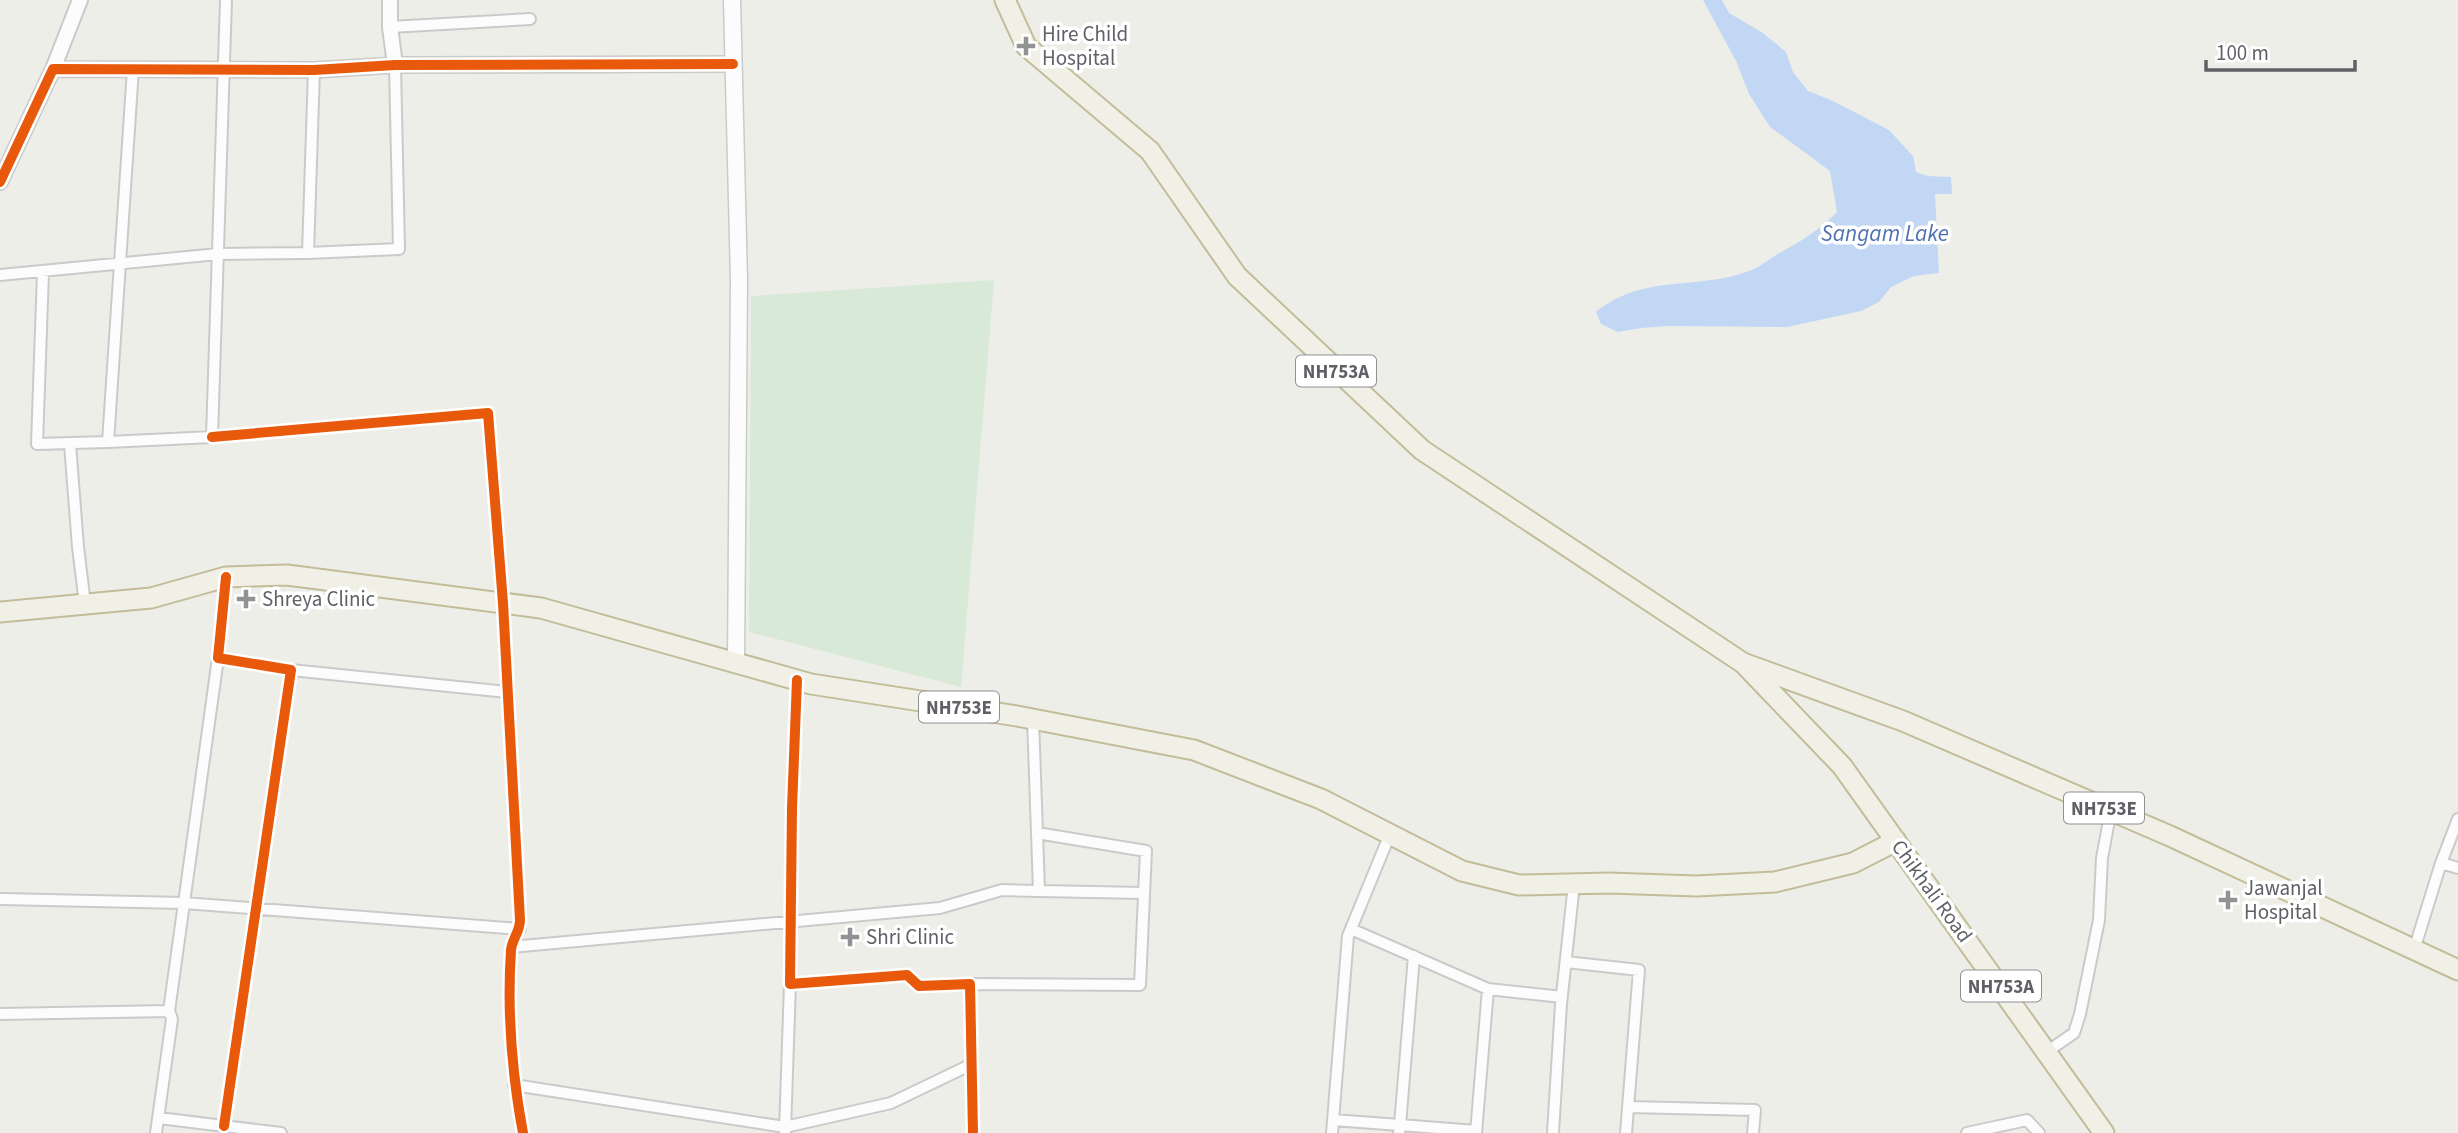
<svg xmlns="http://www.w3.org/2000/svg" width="2458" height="1133" font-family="'Source Sans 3',sans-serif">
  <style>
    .green { fill: #d8e9d8 }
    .water { fill: #c2d7f4 }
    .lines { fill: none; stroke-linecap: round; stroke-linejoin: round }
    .minor-casing { stroke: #cacaca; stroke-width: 14 }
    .tertiary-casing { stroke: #cacaca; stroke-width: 18 }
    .secondary-casing { stroke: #c9caca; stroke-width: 19 }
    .trunk-casing { stroke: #c3bc99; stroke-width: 23 }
    .minor { stroke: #fcfcfc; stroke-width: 10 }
    .tertiary { stroke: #fcfcfc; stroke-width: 14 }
    .secondary { stroke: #fcfcfc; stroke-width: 16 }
    .trunk { stroke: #f0f0e7; stroke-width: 19 }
    .cycleway-casing { stroke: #fff; stroke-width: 15 }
    .cycleway { stroke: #e8590c; stroke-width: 10 }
    .poi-dot { fill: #919294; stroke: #fff; stroke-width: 2.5 }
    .labels { text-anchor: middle; stroke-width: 7; stroke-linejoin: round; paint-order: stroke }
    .shield { fill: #fff; stroke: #8f9094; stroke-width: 2 }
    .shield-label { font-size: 19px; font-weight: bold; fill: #5f6166 }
    .poi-label { font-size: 21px; fill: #5f6166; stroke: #fff; text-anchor: start }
    .street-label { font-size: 21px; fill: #5f6166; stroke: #fff }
    .water-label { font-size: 23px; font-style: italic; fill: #4f71b2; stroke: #fff }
  </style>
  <rect width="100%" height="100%" fill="#eeeee9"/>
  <!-- green -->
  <path class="green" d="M994,280L961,687L749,632L751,296Z"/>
  <!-- water -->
  <path class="water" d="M1703,0H1722L1729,13L1763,33L1786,52L1793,72L1808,91L1831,100L1889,130L1913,156L1916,172L1928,176L1951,177L1952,194H1935L1939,273L1914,276L1891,287L1879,302L1861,311L1787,327L1669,326L1641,328L1618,332L1601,324L1596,312C1644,273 1695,291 1749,271C1758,268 1768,260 1776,255C1801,241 1817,232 1837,212L1830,171L1770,127L1749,94L1736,61Z"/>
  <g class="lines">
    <!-- minor casing -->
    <g class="minor-casing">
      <path id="minor" d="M390,27L530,19
        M133,69L108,442L212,437L226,0
        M314,70L308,253L399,249L395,65
        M43,272L37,444L108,442
        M0,275L218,254L308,253
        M212,437L488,413L503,603L520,920C520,932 512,939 511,950C507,1011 512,1074 523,1133
        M70,444L78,547L85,604
        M218,658L184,903L520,929
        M291,670L507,692
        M797,680L792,808L790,984L907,975L919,986L970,984L973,1133
        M1037,833L1039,891L1144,893
        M2441,863L2458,819
        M0,899L184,903L169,1011
        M1351,929L1488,989L1562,997
        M511,947L940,908L1002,890L1039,891
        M2414,950L2441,863L2458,868
        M1566,962L1639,970L1626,1133
        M970,984L1140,985L1146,851L1037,833L1033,719
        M0,1014L169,1011L172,1019L156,1133
        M2048,1051L2074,1033L2080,1014L2099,920L2102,858L2111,810
        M514,1085L785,1127L891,1103L970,1065
        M1629,1107L1755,1110L1753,1133
        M159,1118L281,1133
        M1333,1120L1400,1125L1414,956
        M224,1126L291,670L218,658L226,577
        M785,1131L790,984
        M1332,1133L1348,936L1390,834
        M1399,1133L1400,1125L1476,1131
        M1476,1133L1488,989
        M1553,1133L1561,1004L1574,884
        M1967,1133L2027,1120L2039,1133"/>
    </g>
    <!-- tertiary casing -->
    <g class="tertiary-casing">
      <path id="tertiary" d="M390,0V27L395,65
        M53,69L80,0
        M0,182L53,69L314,70L395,65L733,64"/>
    </g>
    <!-- secondary casing -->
    <g class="secondary-casing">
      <path id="secondary" d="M732,0L739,280L736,663"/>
    </g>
    <!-- trunk casing -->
    <g class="trunk-casing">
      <path id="trunk" d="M1005,0L1026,46L1150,151L1237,276L1422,450L1743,663L1903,721L2170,836L2458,970
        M0,612L151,598L226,577L287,575L541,608L811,684L1017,716L1194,750L1321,799L1462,871L1519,885L1609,883L1696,886L1775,882L1853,863L1896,841
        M1746,666L1842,766L2104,1133"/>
    </g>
    <!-- minor -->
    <use href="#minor" class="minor"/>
    <!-- tertiary -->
    <use href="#tertiary" class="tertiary"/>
    <!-- secondary -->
    <use href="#secondary" class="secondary"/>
    <!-- trunk -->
    <use href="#trunk" class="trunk"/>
    <!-- cycleway casing -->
    <g class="cycleway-casing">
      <path id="cycleway" d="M0,182L53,69L314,70L395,65L733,64
        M212,437L488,413L503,603L520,920C520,932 512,939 511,950C507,1011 512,1074 523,1133
        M797,680L792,808L790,984L907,975L919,986L970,984L973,1133
        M224,1126L291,670L218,658L226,577"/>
    </g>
    <!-- cycleway -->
    <use href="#cycleway" class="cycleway"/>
  </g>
  <!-- markers -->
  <g class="poi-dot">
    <path d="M1022.5 35.5h7v7h7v7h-7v7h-7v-7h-7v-7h7z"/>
    <path d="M242.5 588.5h7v7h7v7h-7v7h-7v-7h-7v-7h7z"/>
    <path d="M2224.5 889.5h7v7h7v7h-7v7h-7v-7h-7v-7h7z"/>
    <path d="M846.5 926.5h7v7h7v7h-7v7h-7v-7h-7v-7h7z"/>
  </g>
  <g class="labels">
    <!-- shield labels -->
    <g class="shield">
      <rect x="1296" y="355.5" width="80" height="31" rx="5"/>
      <rect x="919" y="691.5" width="80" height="31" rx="5"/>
      <rect x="2064" y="792.5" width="80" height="31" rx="5"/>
      <rect x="1961" y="970.5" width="80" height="31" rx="5"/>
    </g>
    <g class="shield-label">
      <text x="1336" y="378">NH753A</text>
      <text x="959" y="714">NH753E</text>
      <text x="2104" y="815">NH753E</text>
      <text x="2001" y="993">NH753A</text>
    </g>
    <!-- poi labels -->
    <g class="poi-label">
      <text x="1042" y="41">Hire Child<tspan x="1042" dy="24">Hospital</tspan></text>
      <text x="262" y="606">Shreya Clinic</text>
      <text x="2244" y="895">Jawanjal<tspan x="2244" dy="24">Hospital</tspan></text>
      <text x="866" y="944">Shri Clinic</text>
    </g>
    <!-- street labels -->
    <g class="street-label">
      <text transform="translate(1932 891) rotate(54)" y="7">Chikhali Road</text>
    </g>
    <!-- water labels -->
    <g class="water-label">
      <text x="1885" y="241">Sangam Lake</text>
    </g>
  </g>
  <!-- scale -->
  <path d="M2206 60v10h149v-10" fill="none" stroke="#5f6166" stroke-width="3.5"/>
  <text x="2216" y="60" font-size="21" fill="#5f6166" stroke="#ffffff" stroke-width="5" paint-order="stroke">100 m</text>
</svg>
